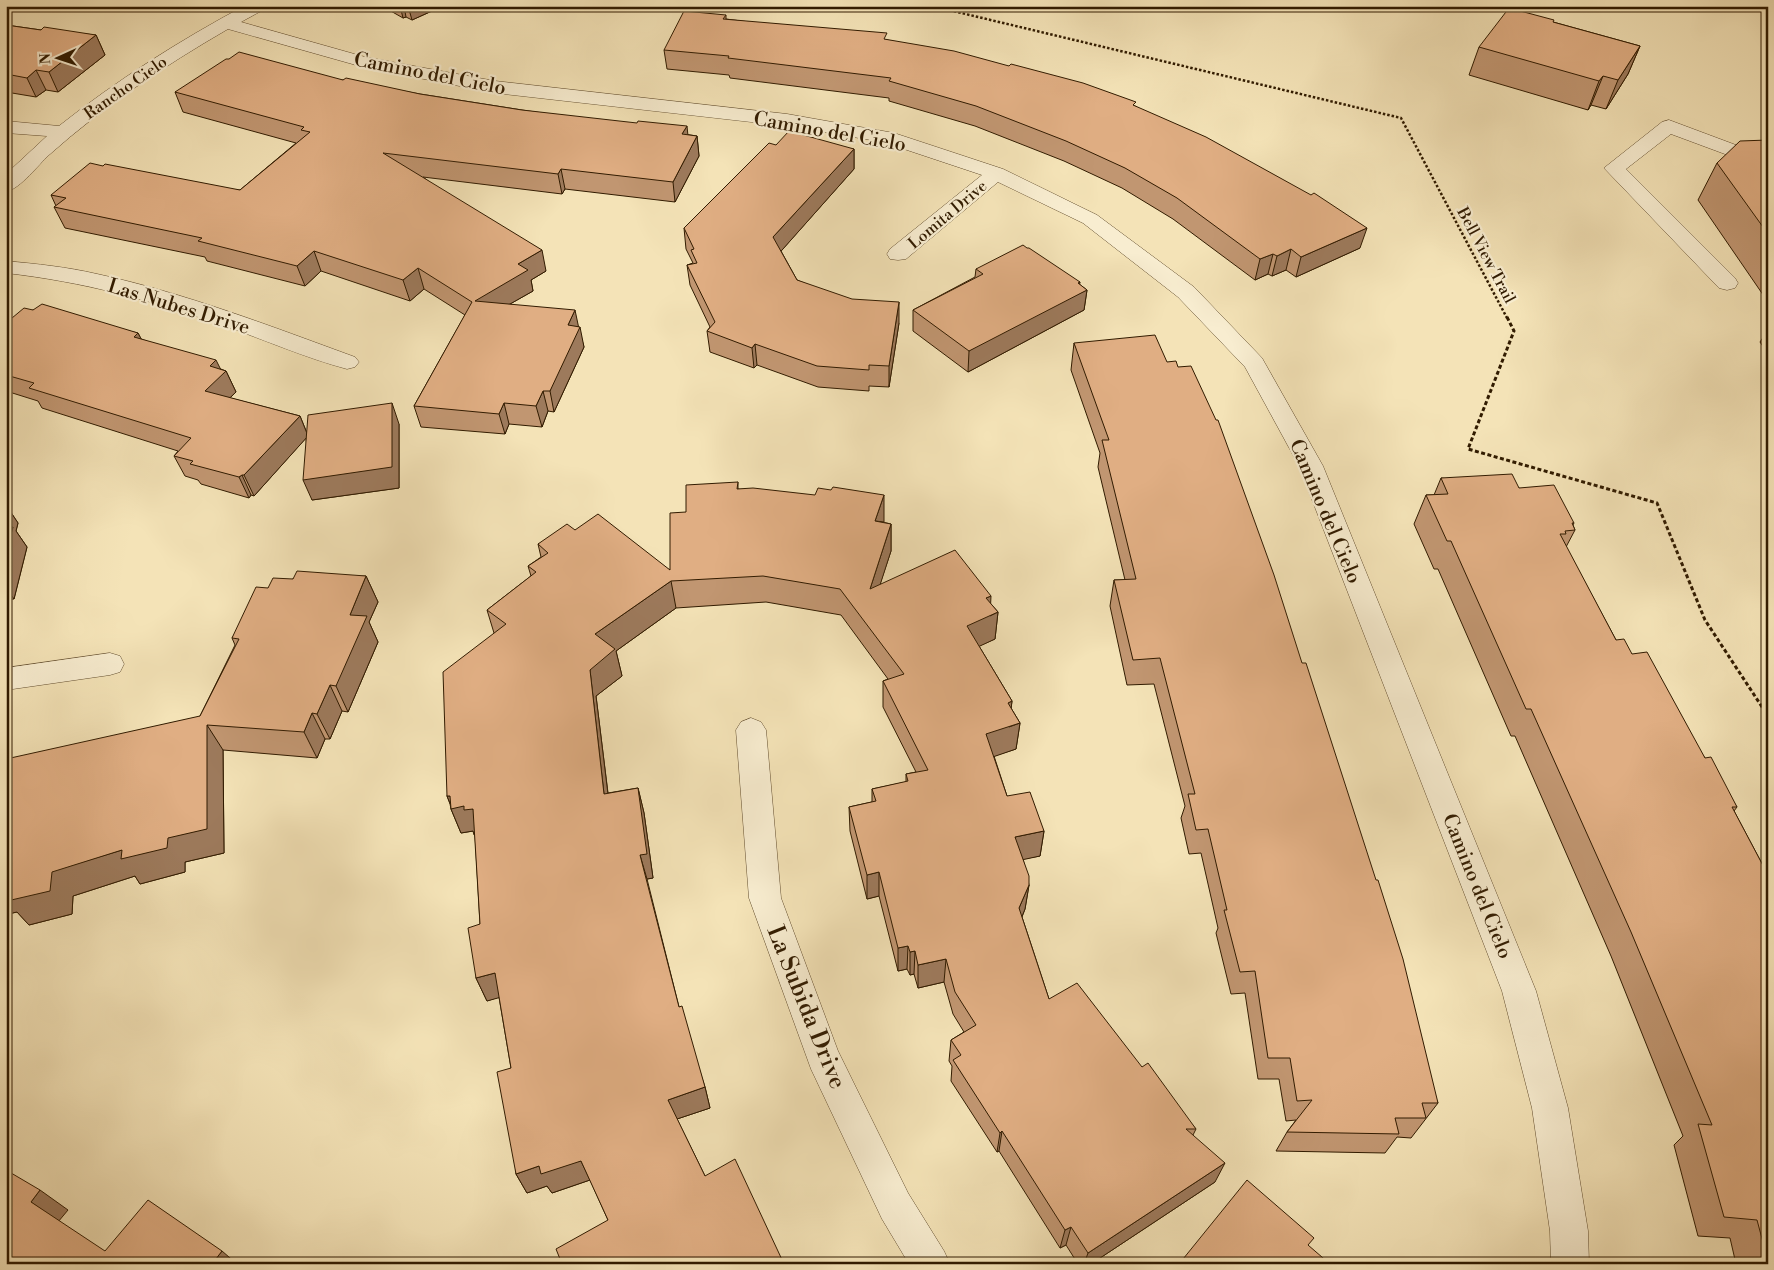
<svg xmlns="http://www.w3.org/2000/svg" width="1774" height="1270" font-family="'Libre Bodoni',serif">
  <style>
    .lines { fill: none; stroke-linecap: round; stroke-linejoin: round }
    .minor-casing { stroke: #624d2e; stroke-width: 1 }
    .path-far1 { stroke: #311b00; stroke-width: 2.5; stroke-dasharray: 2.5 2; stroke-linecap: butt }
    .path { stroke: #311b00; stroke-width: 3; stroke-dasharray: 4 2.5; stroke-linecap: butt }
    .minor { fill: #f8edd0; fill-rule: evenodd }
    .wall { fill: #c19671; stroke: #311b00 }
    .shaded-wall { fill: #9d7a5c; stroke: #311b00 }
    .building { fill: #e0ae83; stroke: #311b00 }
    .labels { text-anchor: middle; stroke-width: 4.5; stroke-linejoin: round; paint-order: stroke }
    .far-street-label { font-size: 16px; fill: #311b00; stroke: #f8edd0 }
    .street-label { font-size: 20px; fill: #311b00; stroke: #f8edd0 }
    .near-street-label { font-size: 24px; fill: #311b00; stroke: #f8edd0 }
  </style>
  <rect width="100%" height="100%" fill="#f4e3b7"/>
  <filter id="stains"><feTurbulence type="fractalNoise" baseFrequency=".004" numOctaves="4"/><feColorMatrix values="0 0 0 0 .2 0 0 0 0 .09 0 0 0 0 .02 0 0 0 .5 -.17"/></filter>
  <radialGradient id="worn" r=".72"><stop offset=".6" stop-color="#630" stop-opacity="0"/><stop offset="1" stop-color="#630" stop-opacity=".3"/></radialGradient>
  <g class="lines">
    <!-- minor casing -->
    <g class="minor-casing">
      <path id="minor" d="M244,6H265L263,10L241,22L365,57L495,81L787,114L894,133L1003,169L1097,215L1194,287L1262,358L1323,466L1536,991L1568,1108L1588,1231L1589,1264H1551L1550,1231L1532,1108L1502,991L1299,466L1245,367L1178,297L1083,223L998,182L906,259L898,260L890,259L887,254L890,249L982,175L883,142L787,126L495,93L363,67L228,29C164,66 104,106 49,155C38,165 21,188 6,192V174L47,136L6,133V121L59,126C117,80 179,41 244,6Z
        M1669,120L1768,157V170L1671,134L1626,169L1735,278L1738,283L1735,288L1727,290L1719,288L1604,168L1662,122Z
        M6,261C37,264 67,267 97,274C185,293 270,326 355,357L359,362L355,367L347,369C306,358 265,340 225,326C150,300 85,282 6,273Z
        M110,653L120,656L124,664L120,672L110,675L6,690V668Z
        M751,718L761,722L766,730L781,898L838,1051L908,1193L944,1251L950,1264H909L882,1219L811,1069L749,898L736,730L741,722Z"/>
    </g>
    <!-- path-far1 -->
    <path class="path-far1" d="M932,6L1401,118L1507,318"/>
    <!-- path -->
    <path class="path" d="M1507,317L1514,331L1468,449L1657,503L1705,620L1768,716"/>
    <!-- minor -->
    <use href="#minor" class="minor"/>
  </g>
  <!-- wall -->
  <path class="wall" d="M382,6H443L412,20L406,17L403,18Z
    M726,15V19L887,40L1135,106L1360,248L1296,277L1286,270L1272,276L1268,274L1255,280L1173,219L1122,188L1064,161L975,126L889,101V98L730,78L729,75L667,69L664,50Z
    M1553,22L1640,46L1628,74L1606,109L1591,105L1588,110L1469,75L1479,47Z
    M6,25L41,30L96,35L105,55L58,92L46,90L36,97L6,92Z
    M343,80L420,94L522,110L697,136L699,156L675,202L565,189L562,194L423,177L546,271L531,280L533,291L510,304L578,326L584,347L554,412L548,411L542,427L509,424L505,434L421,427L414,406L465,315L424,289L410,301L321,271L305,286L207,261L205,257L65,228L54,207L56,206L51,195L240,190L296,143L183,112L175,92Z
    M1768,140V302L1698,200L1717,163Z
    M776,145L854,149V169L781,251L797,280L899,323L889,387L869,386V391L818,387L757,365L754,368L710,352L707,331L710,327L690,285L687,265L693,263L686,249L684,228Z
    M976,269L1080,282L1079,284L1087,290L1084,310L968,372L913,331V310L975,277Z
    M33,310L138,333L141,339L226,371L236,392L230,398L300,416L307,433L399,424V488L312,500L306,438L254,496L251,495L249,498L201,484L198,480L185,476L174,456L178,451L42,408L38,401L6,391V316L12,318Z
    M1768,330V354L1760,342Z
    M1074,343L1438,1103L1411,1138L1397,1137L1385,1153L1276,1151L1287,1132L1296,1120L1286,1121L1279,1079H1258L1245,993L1231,994L1216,933L1218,928L1201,853L1189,854L1181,818L1185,806L1154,684L1127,685L1110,606L1114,580H1125L1098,467L1100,453L1071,370Z
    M1441,478L1519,488L1574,523L1573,525L1575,530L1566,547L1616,640L1632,654L1705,758L1737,807L1734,811L1768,875V1264H1736L1730,1238L1698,1236L1674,1145L1683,1136L1611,956L1515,736H1511L1438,569H1434L1414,524L1426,495H1434Z
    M738,482V489L891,524V551L880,584L991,604L998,612L995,639L979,646L1012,701L1011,708L1020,723L1016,749L994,756L1007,796L1044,831L1040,856L1023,859L1029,885L1025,909L1022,917L1049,999L1142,1067L1196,1129L1193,1135L1215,1182L1091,1264H1078L1066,1245L1060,1248L999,1151L997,1152L951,1081L952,1066L949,1061L951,1040L964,1032L953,1014L944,982L918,988L914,974L910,975L907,969L898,971L879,896L867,899L850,831L849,807L872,802V789L906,782V774L916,772L883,707V681L888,679L841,615L766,602L676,608L616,651L622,676L596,696L608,793L638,788L644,813L653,878L647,879L679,1007L705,1087L710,1108L677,1119L705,1176L784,1264L608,1220L590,1180L552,1193L547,1186L527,1193L516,1174L511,1068L499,997L487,1001L476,978L480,924L475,835L473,831L461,833L451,809L450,804L447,796L494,633L487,610L531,576L528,566L541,557L538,544L575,530L670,570L686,512Z
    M6,505L18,523L16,531L27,547L14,599L6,600Z
    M366,576L378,602L369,622L378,642L348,712L342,711L330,739H325L317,758L223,750L224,853L185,862V872L140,884L135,876L73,896L72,914L29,925L17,912L8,914L200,716L235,645L232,638L268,588L293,579Z"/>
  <!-- shaded-wall -->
  <path class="shaded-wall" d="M400,6H404L406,17L403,18Z
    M408,6H443L412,20Z
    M96,35L105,55L58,92L49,72Z
    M1640,46L1628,74L1606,109L1618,80Z
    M36,70L46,90L36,97L27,78Z
    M1603,76L1591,105L1588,110L1599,81Z
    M687,126L689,146L682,134Z
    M697,136L699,156L675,202L673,182Z
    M854,149V169L775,258L773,237Z
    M561,169L565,189L562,194L558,174Z
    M1367,228L1360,248L1296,277L1301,257Z
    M1291,249L1286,270L1272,276L1277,256Z
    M542,250L546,271L531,280L533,291L480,321L475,301L518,264Z
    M314,251L321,271L305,286L297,266Z
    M1273,254L1268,274L1255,280L1260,259Z
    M418,268L424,289L410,301L403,280Z
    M1080,282L1078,294L1087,290L1084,310L968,372L969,351Z
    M899,302V323L889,387V366Z
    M575,310L579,329L580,327L584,347L554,412L550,391L568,325Z
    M138,333L149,354L134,337Z
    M755,344L757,365L754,368L752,348Z
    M216,360L223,374L226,371L236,392L215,412L205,391L210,366Z
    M543,391L548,411L542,427L536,406Z
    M392,403L399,424V488L312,500L303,480Z
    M504,403L509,424L505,434L499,414Z
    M300,416L308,436L254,496L244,475Z
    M242,475L251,495L249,498L239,477Z
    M884,495V522L875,521Z
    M6,505L18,523L16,531L27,547L14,599L6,588Z
    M891,524V551L870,616V589Z
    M366,576L378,602L369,622L378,642L348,712L336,686L350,615Z
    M671,581L676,608L616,651L622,676L596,696L611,819L604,794L590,670L595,634Z
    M991,596L990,616L998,612L995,639L965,653L967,626L986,598Z
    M330,685L342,711L330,739L317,714Z
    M1012,701L1009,727L1020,723L1016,749L984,760L986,734L1008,703Z
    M312,713L325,739L317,758L304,732Z
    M207,725L223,750L224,853L185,862V872L140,884L135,876L73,896L72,914L29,925L17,912L8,914L6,912V885L122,850L168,838Z
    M638,788L644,813L653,878L647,879L640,855Z
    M447,796H450L464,806L473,809L483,833L474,835L473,831L461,833L451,809L452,808Z
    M1044,831L1040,856L1012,862L1015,837Z
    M879,872V896L867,899V875Z
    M1029,885L1025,909L1016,931L1019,908Z
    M908,946L907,969L898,971V948Z
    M915,951L914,974L910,975V952Z
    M946,959L944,982L918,988V965Z
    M495,973L505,996L487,1001L476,978Z
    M705,1087L710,1108L674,1120L668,1100Z
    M1002,1131L999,1151L997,1152L1000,1133Z
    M581,1161L590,1180L552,1193L547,1186L527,1193L516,1174L539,1166Z
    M1225,1163L1215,1182L1091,1264H1084L1088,1253Z
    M40,1190L68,1210L58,1222L31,1202Z
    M1071,1227L1066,1245L1060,1248L1065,1230Z
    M222,1251L237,1264H212Z"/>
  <!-- building -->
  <path class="building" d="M1509,8L1554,20L1553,22L1640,46L1618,80L1603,76L1599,81L1479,47Z
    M684,11L726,15L723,19L887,33L884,39L954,51L1009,66L1011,64L1083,83L1136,102L1133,105L1206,137L1311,195L1314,193L1367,228L1301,257L1291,249L1277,256L1273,254L1260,259L1177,198L1125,168L1066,141L976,106L889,81L891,78L728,58L729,56L664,50Z
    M6,25L41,30L44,27L96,35L49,72L36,70L27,78L6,74Z
    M239,52L343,80L346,78L420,94L522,110L637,123L638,121L687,126L682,134L697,136L673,182L561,169L558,174L383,153L542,250L518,264L528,270L475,301L575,310L568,325L580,327L550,391H543L536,406L504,403L499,414L414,406L472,302L418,268L403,280L314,251L297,266L198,241L202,238L54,207L66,198L51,195L90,163L103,166L105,164L240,190L310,132L301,130L304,127L175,92L226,59H229Z
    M789,131L854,149L773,237L797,280L852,299L899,302L889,366L869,365V370L817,366L755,344L752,348L707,331L715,322L687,265L697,263L691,250L694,249L684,228L769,143L776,145Z
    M1768,140V234L1717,163L1740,141Z
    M1023,245L1027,248H1029L1080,282L1078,283L1087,290L969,351L913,310L983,274L976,269Z
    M42,304L138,333L134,337L216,360L210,366L226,371L205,391L300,416L244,475H242L239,477L190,464L193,461L174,456L191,438L29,388L34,383L6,375V316L12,318L24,308L33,310Z
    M1155,335L1167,362L1176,361L1178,367L1191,366L1216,420H1218L1274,575L1302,663H1306L1376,880H1378L1403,959L1438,1103H1422L1426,1118H1395L1399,1134L1287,1132L1312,1100L1297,1101L1290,1058H1268L1255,971L1240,972L1224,910H1227L1208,829L1196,830L1188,794H1195L1160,658L1133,660L1114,580L1136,579L1102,440H1109L1074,343Z
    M392,403V467L303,480L308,415Z
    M1512,474L1519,488L1554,485L1574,523H1572L1575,530L1565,531L1566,534H1560L1616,640L1624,639L1632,654L1647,652L1705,758L1711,757L1737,807H1732L1768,875V1261L1757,1220L1724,1217L1698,1124L1712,1125L1631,932L1531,709H1526L1451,541H1447L1426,495L1448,494L1441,478Z
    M738,482L737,489L753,488L815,495L818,488L831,490L833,487L884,495L875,521L891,524L870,589L955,550L991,596L986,598L998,612L967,626L1012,701L1008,703L1020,723L986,734L1007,796L1030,792L1044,831L1015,837L1029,876V885L1019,908L1049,999L1077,983L1142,1067L1148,1063L1196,1129H1186L1225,1163L1088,1253L1071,1227L1065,1230L1002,1131L1000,1133L953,1060L961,1055L951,1040L976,1025L955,992L946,959L918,965L915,951L910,952L908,946L898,948L879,872L867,875L849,807L876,801L872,789L908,781L906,774L928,770L883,681L904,674L840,589L763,576L671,581L595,634L615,649L590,670L604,794L638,788L647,854L640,855L679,1007L682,1006L705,1087L668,1100L705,1176L735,1159L784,1264H562L556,1249L608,1220L581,1161L541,1174L539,1166L516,1174L497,1072L511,1068L495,973L476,978L468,928L480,924L473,809L464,810V806L451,809L450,796H447L443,672L506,624L487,610L536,572L528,566L548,553L538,544L567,524L575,530L598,514L670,570V513L686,512V485Z
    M13,527L6,553V528Z
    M297,571L366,576L350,615L367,616L336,686L330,685L317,714L312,713L304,732L207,725V829L168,838L167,848L121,859L122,850L52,872L50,891L7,901L9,884L6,885V759L200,716L239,639L232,638L256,587L268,588L273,578L293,579Z
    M6,1170L40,1190L31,1202L105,1251L148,1200L222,1251L212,1264H6Z
    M1247,1180L1314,1238L1308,1245L1330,1264H1179Z"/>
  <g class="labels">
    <!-- far-street labels -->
    <g class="far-street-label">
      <text transform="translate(125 87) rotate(-35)" y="6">Rancho Cielo</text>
      <text transform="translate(947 214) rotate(-40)" y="6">Lomita Drive</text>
      <text transform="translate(1487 255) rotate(62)" y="6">Bell View Trail</text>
    </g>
    <!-- street labels -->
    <g class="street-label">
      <text transform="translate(430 73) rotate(11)" y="7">Camino del Cielo</text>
      <text transform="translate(830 131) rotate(10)" y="7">Camino del Cielo</text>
      <text transform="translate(179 306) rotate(17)" y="7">Las Nubes Drive</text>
      <text transform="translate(1326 511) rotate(67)" y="7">Camino del Cielo</text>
      <text transform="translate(1478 886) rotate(68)" y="7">Camino del Cielo</text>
    </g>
    <!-- near-street labels -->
    <g class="near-street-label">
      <text transform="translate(807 1007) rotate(68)" y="8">La Subida Drive</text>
    </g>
  </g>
  <!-- margin -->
  <rect width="1774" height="1270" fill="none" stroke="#f4e3b7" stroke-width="25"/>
  <rect x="8" y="8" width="1759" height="1255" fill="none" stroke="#311b00" stroke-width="2.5"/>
  <rect x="12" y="12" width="1749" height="1245" fill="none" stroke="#311b00"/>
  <!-- north arrow -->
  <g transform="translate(58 58) rotate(267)" stroke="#f8edd0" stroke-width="4" paint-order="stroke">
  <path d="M0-4L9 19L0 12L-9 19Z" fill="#311b00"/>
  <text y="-8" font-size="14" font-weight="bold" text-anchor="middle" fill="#311b00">N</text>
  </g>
  <rect width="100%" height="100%" filter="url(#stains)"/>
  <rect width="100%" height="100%" fill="url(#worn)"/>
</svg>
